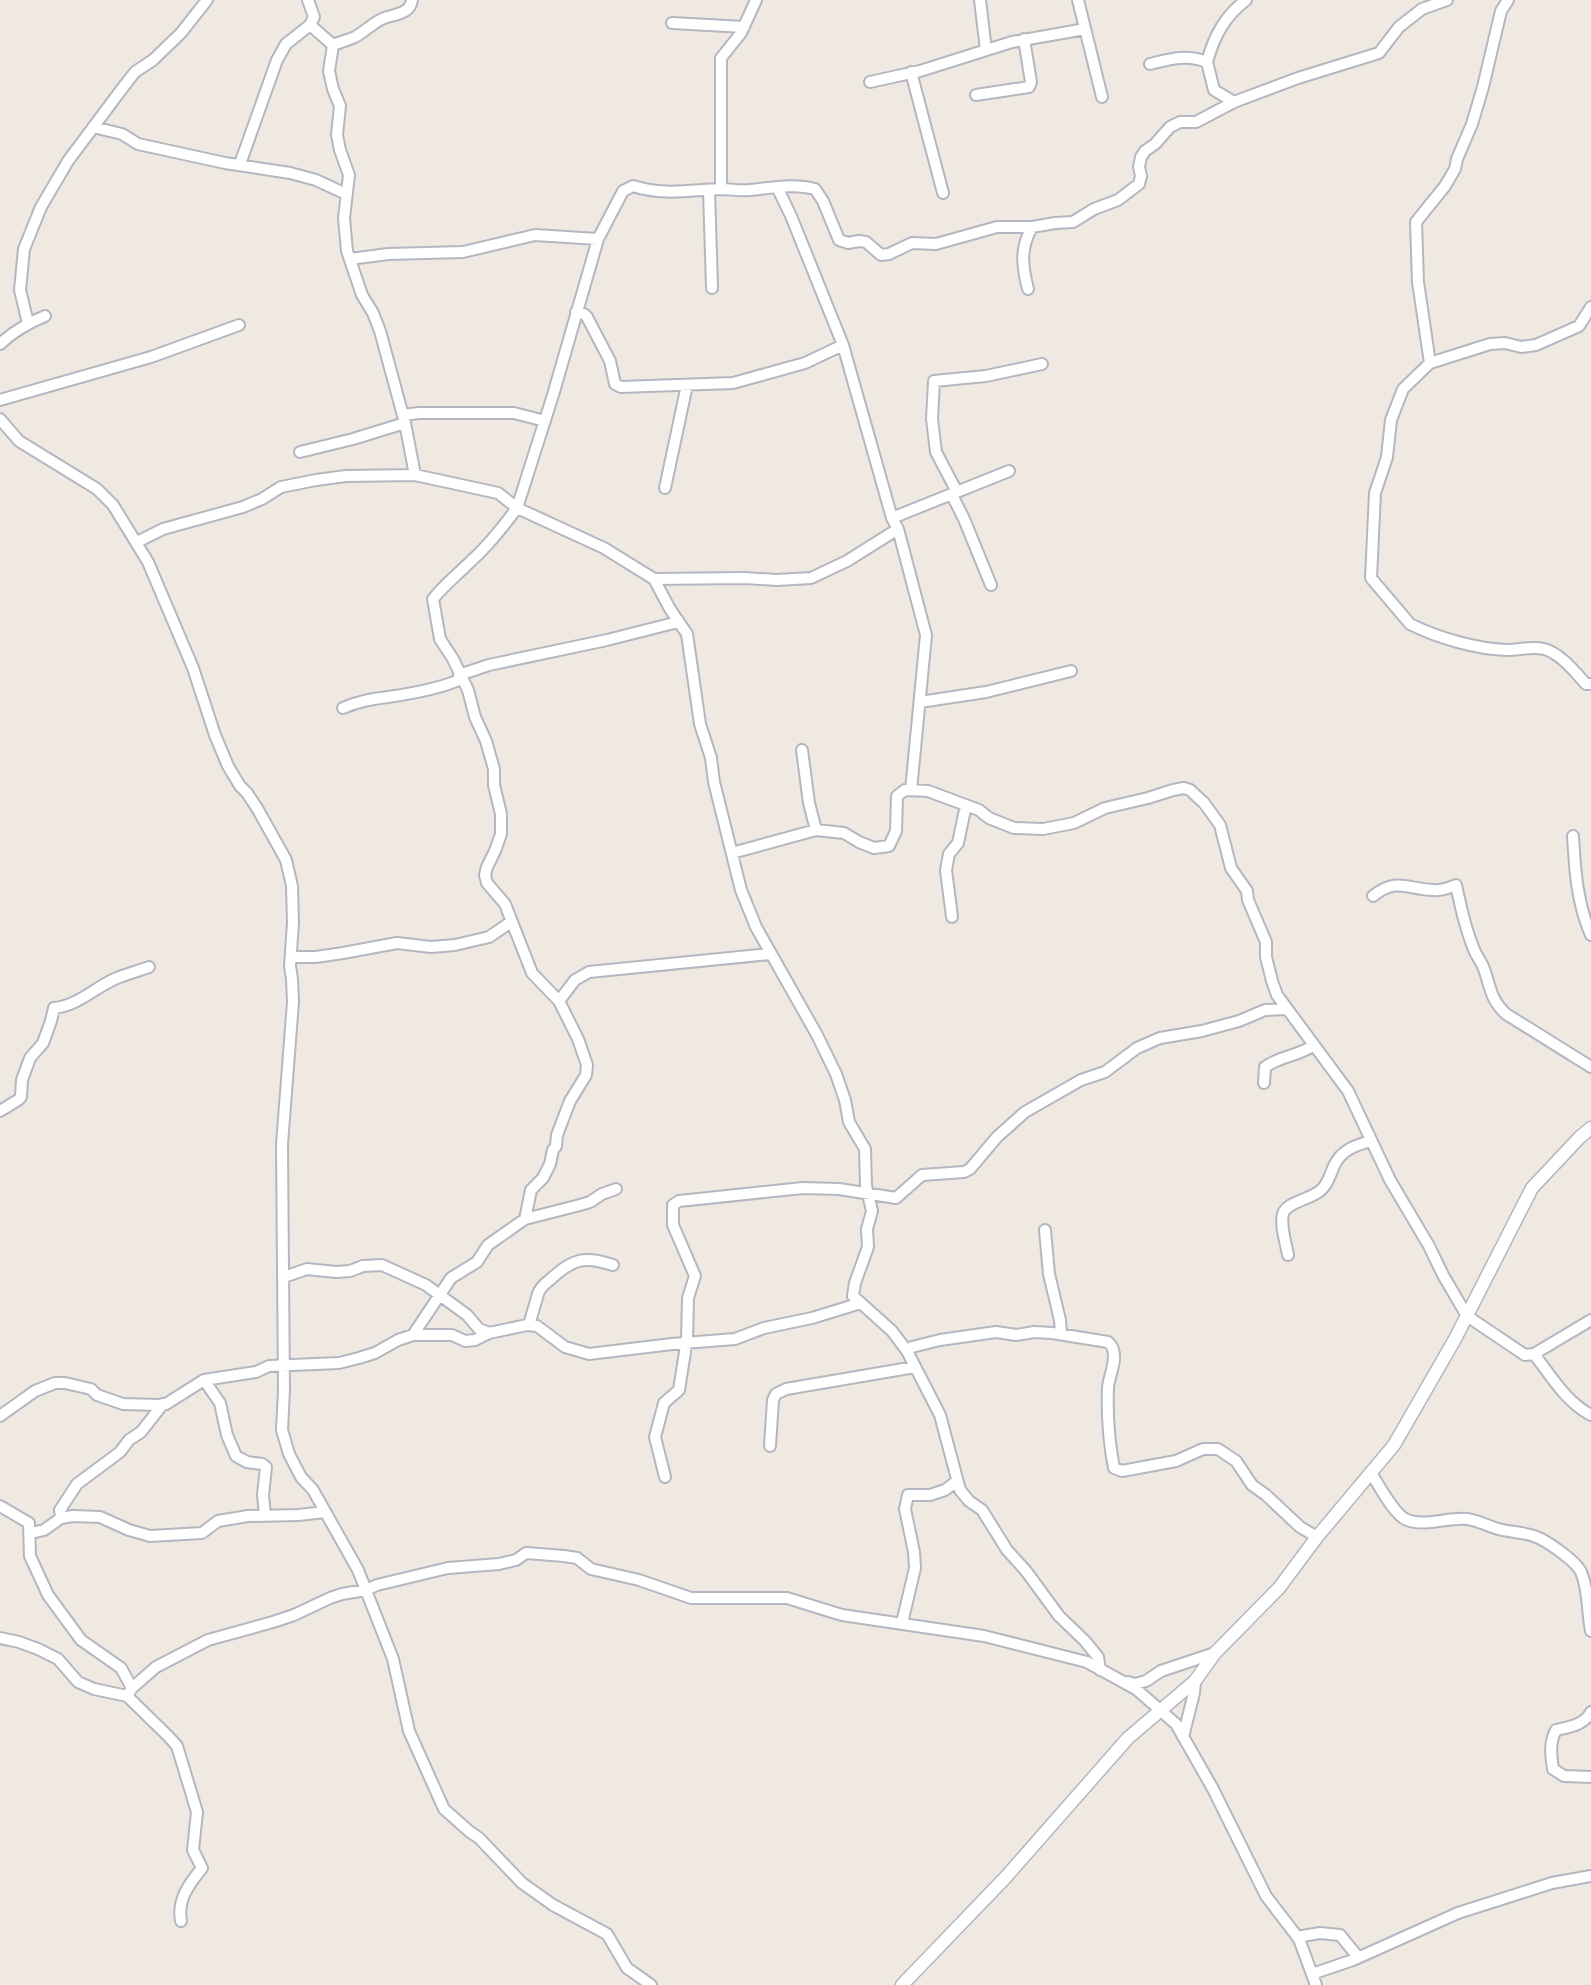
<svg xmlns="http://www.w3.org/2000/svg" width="1591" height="1985" font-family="'Archivo Narrow',sans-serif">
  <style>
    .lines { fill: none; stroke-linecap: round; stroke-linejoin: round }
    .minor-casing { stroke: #b4b7c1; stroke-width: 14 }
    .tertiary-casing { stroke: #b4b7c1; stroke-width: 15 }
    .minor { stroke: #fff; stroke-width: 10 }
    .tertiary { stroke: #fff; stroke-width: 12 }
  </style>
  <rect width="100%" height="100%" fill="#efe9e1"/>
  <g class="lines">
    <!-- minor casing -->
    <g class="minor-casing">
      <path id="minor" d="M308,0L314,17L310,25
        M412,0C410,15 393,14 382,19C373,23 364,32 355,37C348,40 340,42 333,45L329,71L333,89L340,106L337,135L340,150L349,175L344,218L347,251L362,295L373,313L380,331L405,423L415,475
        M980,0L986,50
        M1078,0L1102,97
        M1508,0L1501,11L1483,87L1472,124L1457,159L1455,169L1445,186L1416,222L1418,282L1430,363L1403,389L1391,420L1387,457L1375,493L1371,578L1410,624C1438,638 1476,649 1507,650C1519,650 1532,646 1544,649C1560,653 1575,672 1586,684H1591
        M672,23L744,27
        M1207,62C1214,36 1225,16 1246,0
        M1150,64C1170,59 1187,54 1207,62L1214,90L1234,102
        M911,72L943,193
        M870,82L920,71L1012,42L1085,29
        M976,95L1029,87L1031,82L1024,39
        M93,127L122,134L138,144L225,163L290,173L316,180L346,194
        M240,164L277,60L286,44L310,25L333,45
        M777,187L791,216L843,345L892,518L898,529L926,635L911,790
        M721,189V58L741,33L756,0
        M709,190L712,288
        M598,239L553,395L517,508L604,548L654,579L670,609L687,634L700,724L711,758L714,782L741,890L756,927L817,1035L836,1074L845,1100L849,1122L865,1149L866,1186L872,1211L867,1229L868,1247L855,1283L853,1296L892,1331L907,1351L940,1415L960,1490L969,1501L982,1510L1007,1550L1026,1571L1059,1616L1085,1641L1098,1657L1100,1670
        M350,259L388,254L463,252L535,235L598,239L623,191L633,186C664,196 690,190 721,189C731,189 740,191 750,190C771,188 794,183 815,189L823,201L839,240L848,243L859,241L866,242L881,255L889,254L912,243L936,244L997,227H1032L1055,223L1073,222L1094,209L1118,200L1139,184L1141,176L1139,167L1141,157L1145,151L1155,144L1170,127L1180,122H1196L1234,102L1298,78L1379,53L1399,27L1422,9L1447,0
        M1028,289C1022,266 1020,248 1032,227
        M576,312L584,314L587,317L610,361L615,384L621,387L733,383L805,363L843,345
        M28,323L20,290L24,249L41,207L68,161L121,90L135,72L153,60L181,33L207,0
        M0,344C14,331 28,323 45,316
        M1430,363L1490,344L1505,343L1521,347L1536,345L1579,326L1591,307
        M0,400L151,357L239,325
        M403,415L419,413H514L545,421
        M0,419L19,441L97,489L113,505L148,562L193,668L215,735L228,766L240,786L247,793L257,808L286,860L292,886L293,923L290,966L292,979L293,1002L282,1144L284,1390L282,1430L289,1454L301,1477L313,1490L358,1570L393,1659L409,1731L444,1809L470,1832L479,1838L522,1883L553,1905L607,1934L627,1968L651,1985
        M300,452L353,439L405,423
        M665,488L687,385
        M957,492L936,452L932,419L934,381L986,376L1042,364
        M952,495L964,519L991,585
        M892,518L1009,471
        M137,542L163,529L243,507L262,499L281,487L316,480L346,476L415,475L498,493L517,508C503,527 488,546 470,562C457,575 444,585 433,599L440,639L453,659L468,690L475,717L486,741L494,769V785L501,814V834L495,851L487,867L485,875L487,883L505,904L532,973L559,1001L578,1039L587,1065L586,1075L570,1101L557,1135L556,1146L553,1150L550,1164L543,1178L531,1190L525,1219
        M654,579L744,578L777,580L811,578L847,561L898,529
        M459,675L489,665L607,640L678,622
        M920,702L986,692L1071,671
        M343,708C359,701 372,699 388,697C409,694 442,688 461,679
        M802,750L809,803L816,830
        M1573,836C1575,871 1577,903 1591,935
        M732,853L816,830L844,833L859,842L874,848L889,846L896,831L897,796L905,790L928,791L979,810L989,818L1014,828L1043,829L1074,823L1105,808L1148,798L1173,790L1184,788L1190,790L1204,803L1220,825L1231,868L1247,891L1248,900L1266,942V957L1272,981L1277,995L1348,1091L1390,1180L1429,1246L1443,1275L1467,1316L1525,1355L1534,1354L1591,1320
        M1373,896C1397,877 1406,889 1433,890C1441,891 1449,888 1456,885C1461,908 1466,931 1475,952C1478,958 1482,963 1484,969C1491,988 1490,999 1506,1014L1591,1067
        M952,917L946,870L949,854L958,843L966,805
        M291,957H316L343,953L397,943L431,947L455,945L489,937L511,922
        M559,1001L575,980L589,972L770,954
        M1264,1083L1265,1067C1280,1056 1299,1056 1314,1045
        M0,1111L18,1100L21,1097L22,1080L30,1058L43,1043L51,1021L54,1008C78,1006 95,987 117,978C127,974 138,971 149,967
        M1045,1230L1049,1274L1060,1320L1061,1334
        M1288,1255C1286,1243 1280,1226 1283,1214C1286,1202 1312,1199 1321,1190C1329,1183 1330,1174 1334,1166C1341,1150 1356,1145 1371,1141
        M284,1277L307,1269L336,1272L350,1271L363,1266L382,1265L426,1285L467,1315L479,1329L489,1333
        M529,1325C532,1315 535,1304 538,1294C540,1286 548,1282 553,1277C574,1258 586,1256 613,1265
        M413,1335H452L465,1341L475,1340L489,1333L527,1325L537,1326L565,1347L589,1354L672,1344L735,1339L764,1328L812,1318L861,1303
        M907,1351L912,1347L940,1340L996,1332L1016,1335L1034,1332L1052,1333L1108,1342C1110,1344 1113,1347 1113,1350C1117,1361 1109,1376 1108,1387C1107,1413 1109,1443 1114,1468L1122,1471L1176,1461L1203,1449H1218L1236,1461L1252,1485L1266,1495L1300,1527L1317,1537
        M1534,1354C1551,1376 1566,1402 1591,1415
        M204,1380L256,1372L269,1366L339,1363L359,1358L375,1353L398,1340L413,1335L451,1278L477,1262L488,1245L525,1219L580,1205L590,1202L602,1194L616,1189
        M0,1416L35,1391L55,1383H65L91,1389L97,1395L123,1404L159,1405L166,1404L204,1380L220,1403L227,1435L236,1456L247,1462L262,1464L266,1467L263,1495L265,1515
        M770,1446L773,1400L776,1394L786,1389L915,1367
        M1371,1473C1379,1485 1394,1515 1407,1520C1426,1527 1448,1517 1467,1519C1477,1520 1488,1526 1498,1529C1510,1532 1522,1532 1534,1536C1546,1540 1576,1561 1581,1572C1589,1590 1587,1612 1591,1631
        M665,1477L655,1437L664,1403L679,1390L687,1339L688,1298L695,1276L673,1225V1205L679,1201L803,1188L839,1189L896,1198L922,1175L964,1172L970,1169L997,1137L1025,1112L1081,1080L1105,1072L1137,1048L1160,1038L1202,1031L1239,1021L1265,1010L1286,1009
        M0,1506L29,1523L30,1556L48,1595L81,1640L121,1668L132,1688L129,1693
        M61,1518L60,1510L77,1484L120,1452L129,1440L141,1432L163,1404
        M31,1533L44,1530L61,1518L73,1516L100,1517L129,1530L150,1536L202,1533L218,1521L248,1516L298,1515L325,1512
        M902,1623L915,1568L914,1552L905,1509L908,1495H930L945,1490L957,1481
        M0,1638L19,1642L38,1649L58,1659L78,1682L94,1689L127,1696L168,1736L177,1746L197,1812L193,1850L202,1868C189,1884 177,1900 181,1921
        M1128,1682L1135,1684L1146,1681L1161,1671L1215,1653
        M132,1688L156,1667L208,1640L273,1622L294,1615L330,1598L342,1594L366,1590L377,1585L448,1568L499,1564L516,1560L526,1553L564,1556L577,1558L591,1569L639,1580L691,1598H787L842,1615L984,1636L1087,1662L1136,1689L1176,1724L1213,1789L1266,1896L1299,1939L1316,1985
        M1591,1712C1584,1725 1570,1727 1556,1730C1549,1743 1551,1755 1553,1769L1564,1776L1591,1777
        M1183,1737L1194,1693L1195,1681
        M1297,1937L1320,1933L1340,1935L1358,1957
        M1312,1974L1353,1960L1458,1913L1552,1883L1591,1876"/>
    </g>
    <!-- tertiary casing -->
    <g class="tertiary-casing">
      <path id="tertiary" d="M902,1985L1005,1878L1128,1738L1195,1681L1215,1653L1279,1588L1317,1537L1394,1445L1455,1339L1532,1188L1580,1137L1591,1128"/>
    </g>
    <!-- minor -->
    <use href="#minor" class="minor"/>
    <!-- tertiary -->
    <use href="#tertiary" class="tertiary"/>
  </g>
</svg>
